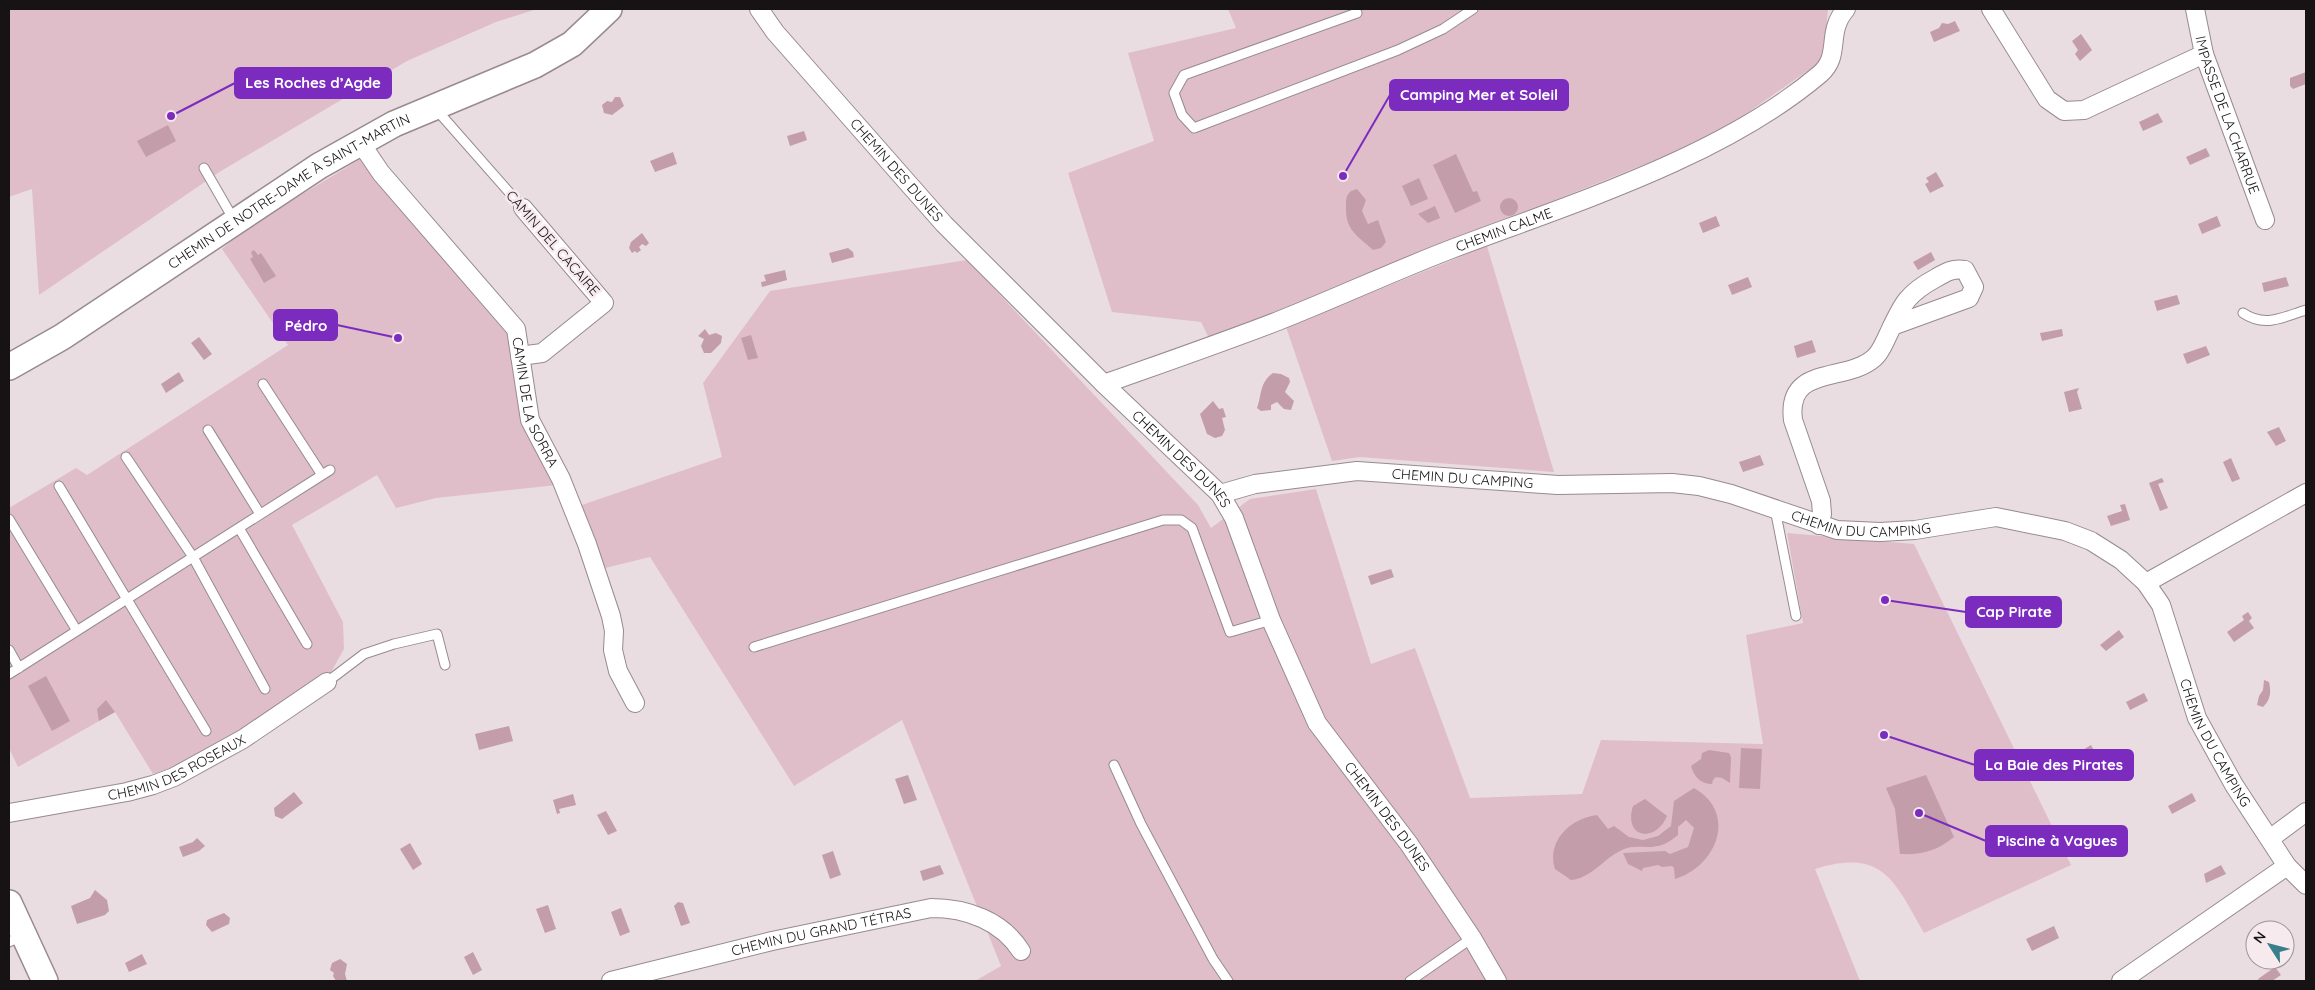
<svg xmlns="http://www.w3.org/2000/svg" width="2315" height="990" font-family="Quicksand,sans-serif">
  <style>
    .green { fill: #e0bec9 }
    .water { fill: #c39da9 }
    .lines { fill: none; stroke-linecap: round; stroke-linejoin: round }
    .lane-casing { stroke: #978b8f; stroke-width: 11 }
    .street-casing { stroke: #978b8f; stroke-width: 20 }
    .secondary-casing { stroke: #978b8f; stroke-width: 28 }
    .lane { stroke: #fff; stroke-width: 9 }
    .street { stroke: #fff; stroke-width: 18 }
    .secondary { stroke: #fff; stroke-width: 25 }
    .labels { text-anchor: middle; stroke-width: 5; stroke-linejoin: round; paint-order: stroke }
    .street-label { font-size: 14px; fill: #171314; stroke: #f7eaee }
    .leader { fill: none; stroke: #7b2cbf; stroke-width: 2 }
    .callout-dot { fill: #7b2cbf; stroke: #f7eaee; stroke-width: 2 }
    .callout { fill: #7b2cbf; stroke: #7b2cbf; stroke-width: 2 }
    .callout-label { font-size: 15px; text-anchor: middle; font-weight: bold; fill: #fff }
  </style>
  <rect width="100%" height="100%" fill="#eadde1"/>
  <!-- green -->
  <path class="green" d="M9,9H537L496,22L407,61L221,171L39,295L32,189L9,197Z
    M1228,9H1828L1823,60L1713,137L1209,338L1201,322L1112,312L1068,173L1154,141L1128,53L1236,28Z
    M362,158L512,330L557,485L436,498L396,508L377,475L292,525L343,622L344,649L330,674L259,721L190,761L153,774L115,712L18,767L9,748V508L76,468L87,475L288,345L222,249L245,229Z
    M1487,246L1554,472L1360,457L1332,461L1286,327Z
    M967,260L1198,505L1211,528L1250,499L1316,489L1371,664L1415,648L1470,798L1582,794L1601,740L1763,744L1746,635L1803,623L1787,533L1914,544L2071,865L1924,933C1894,881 1884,848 1815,869L1860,981H975L1001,966L902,720L794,786L650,557L601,569L576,507L722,457L703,383L770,291Z"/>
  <!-- water -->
  <path class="water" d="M1955,21L1960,31L1934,42L1930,32L1939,28L1942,23L1948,24Z
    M2081,34L2092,50L2080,61L2075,54L2078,50L2072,41Z
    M2306,72V84L2293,89L2290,86V78Z
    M615,97H620L624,106L612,115L604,113L602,105L607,101L612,102Z
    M2158,113L2163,122L2143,131L2139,122Z
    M168,125L176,141L146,157L137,141Z
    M804,131L807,140L790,146L787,136Z
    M2206,148L2210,156L2190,165L2186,157Z
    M673,152L677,164L655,172L650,161Z
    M1456,154L1473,192L1477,191L1481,201L1455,213L1433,165Z
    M1936,172L1944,186L1930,193L1925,184L1929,182L1926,178Z
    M1419,178L1428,199L1411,206L1402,186Z
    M1357,189L1366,200L1362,211L1368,224L1378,220L1386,242L1381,248L1373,250C1358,236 1346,231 1346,209C1346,202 1345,196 1351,191Z
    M1500 207a9 9 0 1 1 18 0a9 9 0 1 1-18 0Z
    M1435,206L1440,218L1428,223L1418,214Z
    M1716,216L1720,226L1703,233L1699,223Z
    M2217,216L2221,226L2202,234L2198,224Z
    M642,233L649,243L646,246L642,244L639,247L641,250L637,253L635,251L632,253L629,248L631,242Z
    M848,248L853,252L854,257L832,263L829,253Z
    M254,250L258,255L261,253L276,276L264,283L250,259L253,257L251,252Z
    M1931,252L1935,260L1918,270L1913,262Z
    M785,270L787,280L762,287L761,282L766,281L764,275Z
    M1748,277L1752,287L1732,295L1728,285Z
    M2286,277L2289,286L2264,292L2262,283Z
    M2177,295L2180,304L2157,311L2154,301Z
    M705,329L709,335L716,333L722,336L721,343L711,353H704L701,346L704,339L698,336Z
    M2062,329L2063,336L2042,341L2040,333Z
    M751,335L758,358L748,360L741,338Z
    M199,337L212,354L204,360L191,343Z
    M1812,340L1816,352L1797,358L1794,346Z
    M2206,346L2210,355L2187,364L2183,354Z
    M179,372L184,381L166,393L161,384Z
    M1273,373L1281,374L1289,378L1290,382L1285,392L1294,401L1291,410L1284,409L1277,402L1271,405V410L1261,411L1257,408C1262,395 1259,383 1273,373Z
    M2079,388L2077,392L2082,409L2069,412L2064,392Z
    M1213,401L1219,409L1223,408L1226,417L1222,418L1225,430L1222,436L1215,438L1207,434L1200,414Z
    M2279,427L2286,441L2276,446L2267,432Z
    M1760,455L1764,465L1743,472L1739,462Z
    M2231,458L2240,479L2232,482L2223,462Z
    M2162,478L2164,482L2158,484L2168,508L2160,511L2149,483Z
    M2125,504L2130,520L2111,526L2107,516L2122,511L2120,505Z
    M1391,569L1394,577L1371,585L1368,576Z
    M2248,612L2252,618L2249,621L2254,628L2234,642L2227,632L2244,620L2242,616Z
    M2119,630L2124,637L2106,651L2100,645Z
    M46,676L70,721L52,731L28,686Z
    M2264,680L2269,682C2271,692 2271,699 2263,707L2257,705L2259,696L2263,690Z
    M2144,693L2148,701L2130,710L2126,702Z
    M106,700L115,712L99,721L97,709Z
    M509,726L513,741L479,750L475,734Z
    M2091,745L2096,754L2076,766L2071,757Z
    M1741,748L1762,749L1760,789L1739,788Z
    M1709,750L1729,753L1731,757L1730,783L1722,778L1716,777L1713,780L1712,784C1701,784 1694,777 1691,766L1701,759L1702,753Z
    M908,775L917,800L904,804L895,779Z
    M1926,775L1954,837C1937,851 1922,855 1900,854L1895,809L1886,788Z
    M1694,788C1738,813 1717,866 1675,879L1674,868L1672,866L1662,867L1658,865L1643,868L1642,871L1628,864L1623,853L1665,851L1670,854L1688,847L1694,828L1686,820L1678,827V835C1654,856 1641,841 1622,850C1604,858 1592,878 1571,880L1555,869C1546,841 1571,818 1597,815L1608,829L1614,826L1629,837L1643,840L1658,836L1671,826L1674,801Z
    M294,792L303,803L282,819L275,816L274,808Z
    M2192,793L2196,801L2172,814L2168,806Z
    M573,794L576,805L559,809L560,813L557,814L553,800Z
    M1645,799L1667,816C1655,844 1623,838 1633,806Z
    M606,811L617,831L608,835L597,815Z
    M197,838L205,846L199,851L183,857L179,847L193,842Z
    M410,843L422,864L413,870L400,849Z
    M833,851L841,875L830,879L822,855Z
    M940,865L944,874L923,881L920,871Z
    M2221,865L2226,874L2206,883L2204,874Z
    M95,890L107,900L109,911L105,915L77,924L71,906L90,898Z
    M678,902L683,903L690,923L681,926L674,906Z
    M548,905L556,929L545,933L536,909Z
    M621,908L630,932L620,936L611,912Z
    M224,913L230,918L229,924L212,932L206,925L207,920Z
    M2054,926L2059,938L2032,951L2026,939Z
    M473,952L482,970L473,975L464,957Z
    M142,954L147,964L129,972L125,963Z
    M340,959L347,964L345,974L347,981H336L333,976L334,973L330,970L332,963Z
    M2275,967L2281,975L2272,981H2259L2258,979Z"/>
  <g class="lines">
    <!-- lane casing -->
    <g class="lane-casing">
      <path id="lane" d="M1357,13L1184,75L1174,93L1182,115L1194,128L1398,50L1443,29L1473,9
        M435,108L523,208
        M204,168L234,220
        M2243,313C2265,328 2283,317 2306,310
        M263,384L322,475
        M208,430L260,514
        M126,457L193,557L265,689
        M59,486L206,731
        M1775,509L1796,616
        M9,519L77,631
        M239,528L307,644
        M754,647L1163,520H1181L1192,528L1230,632L1271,620
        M9,650L19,668
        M9,674L330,470
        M327,682L364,654L394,644L437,634L445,665
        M1114,765L1141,824L1213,959L1228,981
        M9,942L24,935
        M1410,981L1472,938"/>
    </g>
    <!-- street casing -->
    <g class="street-casing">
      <g id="street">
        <path id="s1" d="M759,9L775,32L944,224L1104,384L1220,494L1234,518L1271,620L1317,723L1409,844L1472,938L1497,981"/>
        <path d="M1991,9L2047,99L2064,111L2084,110L2204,54"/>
        <path id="s2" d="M2195,9L2204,54L2265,220"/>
        <path id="s3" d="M360,142L381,173L516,329L530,420L561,479L587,544L611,616L614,631L613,650L618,671L635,703"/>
        <path d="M520,356L542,353L604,303L523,208"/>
        <path id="s4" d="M1104,384C1163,363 1221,343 1278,321C1336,298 1392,272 1449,250C1570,204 1721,158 1820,74C1842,55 1825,33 1846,9"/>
        <path id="s5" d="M1220,494L1255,484L1357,471L1558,485L1672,483L1699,486L1731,494L1837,530L1880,532L1915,530L1996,517L2065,531L2091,541L2121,560L2146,583L2161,605L2197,718L2234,785L2287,866L2306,885"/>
        <path d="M1819,525L1822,514L1821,501L1793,420C1786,364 1846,383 1874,358C1881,352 1884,343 1888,335C1902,305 1906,294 1936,278C1946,272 1953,268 1965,270L1974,287L1969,298L1892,326"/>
        <path d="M2146,583L2306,493"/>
        <path id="s6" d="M9,813L127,792L153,785L174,777L243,739L327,682"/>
        <path d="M2271,838L2306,812"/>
        <path id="s7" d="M611,981L772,941L931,908C967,908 1002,921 1021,951"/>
        <path d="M2121,981L2287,866"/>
      </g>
    </g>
    <!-- secondary casing -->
    <g class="secondary-casing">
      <g id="secondary">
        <path id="s8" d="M9,367L62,337L319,166L394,124L535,65L572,44L609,9"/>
        <path d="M9,903L45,981"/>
      </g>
    </g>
    <!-- lane -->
    <use href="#lane" class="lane"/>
    <!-- street -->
    <use href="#street" class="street"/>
    <!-- secondary -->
    <use href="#secondary" class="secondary"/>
  </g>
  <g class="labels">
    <!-- street labels -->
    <g class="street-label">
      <text dy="5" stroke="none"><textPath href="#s2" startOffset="111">IMPASSE DE LA CHARRUE</textPath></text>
      <text dy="5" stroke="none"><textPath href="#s1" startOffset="212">CHEMIN DES DUNES</textPath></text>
      <text dy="5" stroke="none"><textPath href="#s8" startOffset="331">CHEMIN DE NOTRE-DAME À SAINT-MARTIN</textPath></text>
      <text dy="5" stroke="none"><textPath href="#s4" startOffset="429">CHEMIN CALME</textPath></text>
      <text transform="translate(553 243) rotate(49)" y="5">CAMIN DEL CACAIRE</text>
      <text dy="5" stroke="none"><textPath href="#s3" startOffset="320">CAMIN DE LA SORRA</textPath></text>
      <text dy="5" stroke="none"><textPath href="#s1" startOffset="618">CHEMIN DES DUNES</textPath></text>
      <text dy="5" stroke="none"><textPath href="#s5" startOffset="245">CHEMIN DU CAMPING</textPath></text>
      <text dy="5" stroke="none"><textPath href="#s5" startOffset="650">CHEMIN DU CAMPING</textPath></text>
      <text dy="5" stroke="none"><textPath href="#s5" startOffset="1130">CHEMIN DU CAMPING</textPath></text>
      <text dy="5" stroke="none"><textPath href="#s6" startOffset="175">CHEMIN DES ROSEAUX</textPath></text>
      <text dy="5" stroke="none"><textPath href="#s1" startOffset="1036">CHEMIN DES DUNES</textPath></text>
      <text dy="5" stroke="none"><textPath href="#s7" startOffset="216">CHEMIN DU GRAND TÉTRAS</textPath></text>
    </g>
  </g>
  <!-- callouts -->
  <path class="leader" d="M171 116L235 83M1343 176L1390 95M398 338L337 325M1885 600L1966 612M1884 735L1975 765M1919 813L1986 841"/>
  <g class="callout-dot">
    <circle cx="171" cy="116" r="5"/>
    <circle cx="1343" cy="176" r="5"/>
    <circle cx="398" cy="338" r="5"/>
    <circle cx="1885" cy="600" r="5"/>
    <circle cx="1884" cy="735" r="5"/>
    <circle cx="1919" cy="813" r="5"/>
  </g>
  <g class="callout">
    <rect x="235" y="68" width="156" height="30" rx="5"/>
    <rect x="1390" y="80" width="178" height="30" rx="5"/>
    <rect x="274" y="310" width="63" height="30" rx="5"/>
    <rect x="1966" y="597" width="95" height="30" rx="5"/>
    <rect x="1975" y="750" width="158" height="30" rx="5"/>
    <rect x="1986" y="826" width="141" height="30" rx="5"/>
  </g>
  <g class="callout-label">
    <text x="313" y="88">Les Roches d’Agde</text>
    <text x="1479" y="100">Camping Mer et Soleil</text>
    <text x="306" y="331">Pédro</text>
    <text x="2014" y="617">Cap Pirate</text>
    <text x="2054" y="770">La Baie des Pirates</text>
    <text x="2057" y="846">Piscine à Vagues</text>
  </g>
  <!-- border -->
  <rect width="2315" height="990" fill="none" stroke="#171314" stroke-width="20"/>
  <!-- north arrow -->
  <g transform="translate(2270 945) rotate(306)"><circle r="24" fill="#f7eaee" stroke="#9d9497"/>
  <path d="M0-4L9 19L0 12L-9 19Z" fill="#397e8b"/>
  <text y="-8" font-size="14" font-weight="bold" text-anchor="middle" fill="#171314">N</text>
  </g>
</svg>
